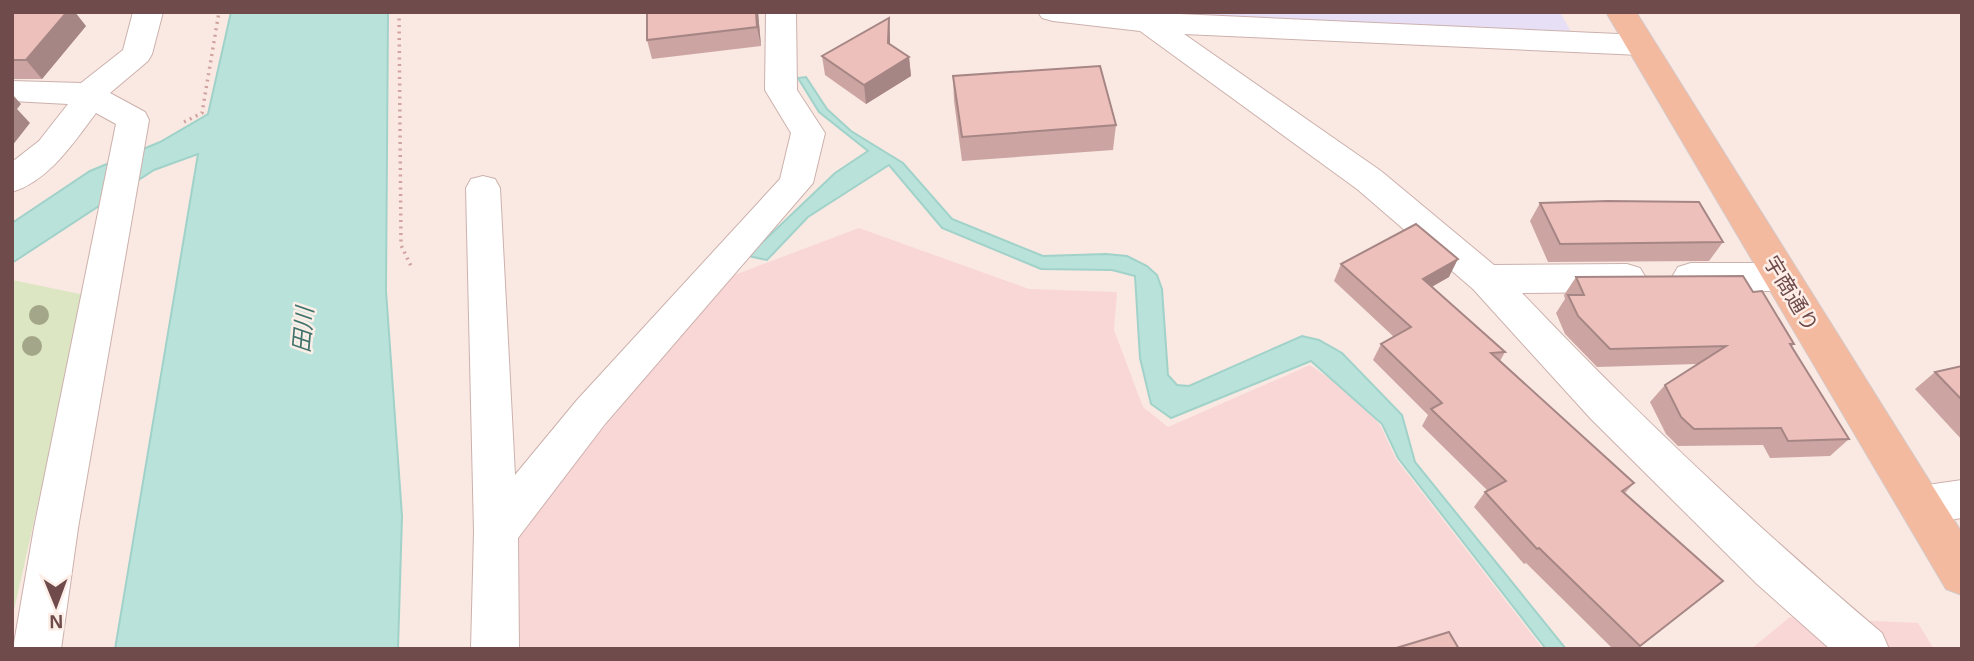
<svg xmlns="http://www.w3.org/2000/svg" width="1974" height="661" font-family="Arial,'Noto Sans JP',sans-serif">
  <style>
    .commercial { fill: #fad7d7 }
    .education { fill: #e6dff6 }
    .green { fill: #dce6c2 }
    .water { fill: #b9e2da; stroke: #a0d2ca; stroke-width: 2 }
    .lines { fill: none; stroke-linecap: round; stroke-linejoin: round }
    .minor-casing { stroke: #ccb1ad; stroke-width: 2 }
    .major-casing { stroke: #d4c9c9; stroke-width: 2 }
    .path { stroke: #d1a3a0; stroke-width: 3.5; stroke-dasharray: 2 4.5; stroke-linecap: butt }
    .minor { fill: #fff; fill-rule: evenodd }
    .major { fill: #f4ba9f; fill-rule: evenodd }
    .tree { fill: #a4a689 }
    .wall { fill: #cca5a2 }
    .shaded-wall { fill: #a68684 }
    .building { fill: #edc0bc; stroke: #a68684; stroke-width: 2 }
    .labels { text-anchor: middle; stroke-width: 5; stroke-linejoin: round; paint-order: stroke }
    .street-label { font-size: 21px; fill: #6f4c4b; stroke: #fdeee8 }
    .water-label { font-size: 23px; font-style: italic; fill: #40746c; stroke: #fdeee8 }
  </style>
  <rect width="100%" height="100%" fill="#fae9e2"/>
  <!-- commercial -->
  <path class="commercial" d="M859,228L1029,289L1117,292L1114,330L1143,407L1168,427L1310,365L1357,398L1380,425L1396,459L1543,649H520L518,531L729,277Z
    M1790,617L1918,623L1934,649H1751Z"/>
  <!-- education -->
  <path class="education" d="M1131,12H1560L1572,34Z"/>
  <!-- green -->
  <path class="green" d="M12,280L85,295L12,619Z"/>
  <!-- water -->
  <path class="water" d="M231,12H388L386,291L402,516L398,649H115L198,154L154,170L12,263V223L90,171L160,142L208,114Z
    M806,77L827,109L851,131L903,163L952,219L1043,256L1106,254L1127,256L1147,266L1157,275L1162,289L1168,375L1177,385L1189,386L1302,336L1319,340L1342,353L1402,415L1415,462L1566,649H1546L1398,458L1382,424L1311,361L1171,418L1151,404L1140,358L1135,276L1112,270L1041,269L942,228L889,165L808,217L767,260L748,256L835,173L868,151L819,112L798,78Z"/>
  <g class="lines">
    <!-- minor casing -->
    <g class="minor-casing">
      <path id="minor" d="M133,12H163L152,54L148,61L110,93L145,112L149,120L78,528L61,649H13L34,528L116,124L96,113C74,142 49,181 12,192V162L39,141L68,104L12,101V81L81,83L123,50Z
        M766,12H796L797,90L825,133L813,183L605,424L518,538L519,649H471L474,532L466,188L471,179L483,176L495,179L500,188L515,475L577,400L780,179L791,133L765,90Z
        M1038,12H1135L1640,35L1651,38L1655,45L1651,52L1640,55L1184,34L1381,171L1494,265L1627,264L1640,268L1646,278L1640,288L1627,292L1522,293C1636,413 1755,526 1882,633L1889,649H1830L1757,584L1591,419L1473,289L1357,189L1140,31L1053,21L1042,18Z
        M1691,263H1780L1793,267L1799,277L1793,287L1780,291H1691L1678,287L1672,277L1678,267Z
        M1962,480V518L1920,524L1905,519L1898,505L1905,491L1920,486Z"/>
    </g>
    <!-- major casing -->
    <g class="major-casing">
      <path id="major" d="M1606,12H1636L1962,533V595L1946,589Z"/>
    </g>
    <!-- path -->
    <path class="path" d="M399,12L401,245L411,266
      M184,122L202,113L219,12"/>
    <!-- minor -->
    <use href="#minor" class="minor"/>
    <!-- major -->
    <use href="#major" class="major"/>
  </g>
  <!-- trees -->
  <g class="tree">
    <circle cx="39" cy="315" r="10"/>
    <circle cx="32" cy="346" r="10"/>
  </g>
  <!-- wall -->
  <path class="wall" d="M12,12L86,26L42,79H12Z
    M758,12L761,46L652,59L647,40Z
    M889,18L890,44L909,57L911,76L866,104L825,75L822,56Z
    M953,76L1116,125L1113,150L962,161L954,101Z
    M1540,203L1723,242L1709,261L1548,262L1530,221Z
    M1341,264L1449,277L1432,287L1505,352L1500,361L1634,483L1625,493L1723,581L1637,649H1613L1526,563L1524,564L1474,507L1485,492L1488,491L1422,426L1428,415L1373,360L1381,344L1394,337L1334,281Z
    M1576,277L1753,292L1794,344L1791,347L1849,439L1830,456L1770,458L1763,445L1678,446L1666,434L1650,402L1665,385L1697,364L1597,367L1565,334L1556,313L1565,299L1564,295Z
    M1962,366V440L1915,389L1935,372Z"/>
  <!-- shaded-wall -->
  <path class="shaded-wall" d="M67,12H75L86,26L42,79L26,60Z
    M756,12H758L761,46L757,27Z
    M889,18L890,37V62L888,43Z
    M909,57L911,76L866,104L864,85Z
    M12,94L21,104L17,109L30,123L12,146Z
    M1458,259L1449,277L1415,296L1423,279Z"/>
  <!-- building -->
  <path class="building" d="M12,12H67L26,60H12Z
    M647,12H756L757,27L647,40Z
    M889,18L888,43L909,57L864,85L822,56Z
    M1100,66L1116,125L962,137L953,76Z
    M1608,201L1699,202L1723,242L1560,244L1540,203Z
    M1416,224L1458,259L1423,279L1505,352L1491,353L1634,483L1622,491L1723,581L1640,646L1539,548L1537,549L1485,492L1506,481L1431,409L1442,403L1381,344L1411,327L1341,264Z
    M1743,276L1753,292L1762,291L1794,344H1790L1849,439L1788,441L1781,428L1694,429L1681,417L1665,385L1726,346L1610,349L1578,316L1568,295H1584L1576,277Z
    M1962,366V400L1935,372Z
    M1449,632L1459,649H1393Z"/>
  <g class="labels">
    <!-- street labels -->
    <g class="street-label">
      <text transform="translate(1791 294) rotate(59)" y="7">宇商通り</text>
    </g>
    <!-- water labels -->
    <g class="water-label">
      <text transform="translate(303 330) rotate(-85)" y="8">田川</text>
    </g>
  </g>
  <!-- border -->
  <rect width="1974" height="661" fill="none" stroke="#6f4c4b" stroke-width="28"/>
  <!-- north arrow -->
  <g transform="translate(56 605) rotate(179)" stroke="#fdeee8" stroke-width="5" paint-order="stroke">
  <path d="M0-5L12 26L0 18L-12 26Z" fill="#6f4c4b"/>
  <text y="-10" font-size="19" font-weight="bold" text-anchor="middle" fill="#6f4c4b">N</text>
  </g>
</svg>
